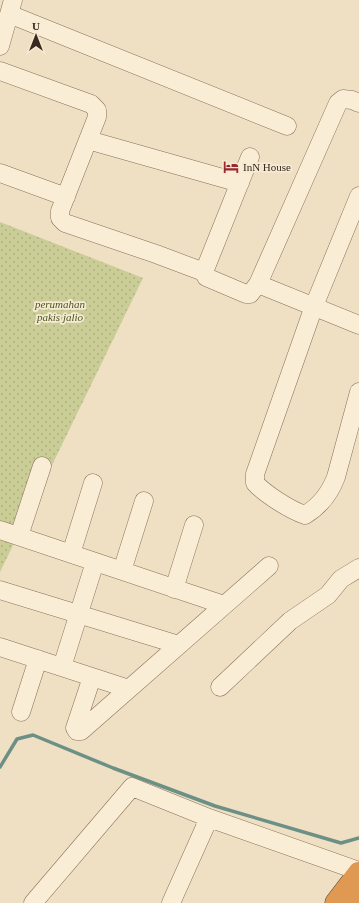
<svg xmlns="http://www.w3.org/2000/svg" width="359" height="903" font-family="'Times New Roman',serif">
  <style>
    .park { fill: url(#park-dots) }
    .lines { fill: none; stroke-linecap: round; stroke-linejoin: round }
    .stream { stroke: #6c9085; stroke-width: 3.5 }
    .minor-casing { stroke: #897059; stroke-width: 19 }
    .highway-casing { stroke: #573e2e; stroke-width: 23 }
    .minor { stroke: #f9edd6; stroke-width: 18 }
    .highway { stroke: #df9952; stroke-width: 22 }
    .labels { text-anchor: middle; stroke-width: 3.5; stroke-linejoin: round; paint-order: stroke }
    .poi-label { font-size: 11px; fill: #39291e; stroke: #f6ead2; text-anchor: start }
    .park-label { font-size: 11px; font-style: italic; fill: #4c5524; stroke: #f6ead2 }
  </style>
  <defs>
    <pattern id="park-dots" width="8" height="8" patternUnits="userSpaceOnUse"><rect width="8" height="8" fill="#cacd96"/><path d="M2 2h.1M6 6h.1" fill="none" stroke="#aeb081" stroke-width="1.8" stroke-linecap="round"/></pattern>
  </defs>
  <rect width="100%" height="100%" fill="#efdfc3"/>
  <!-- park -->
  <path class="park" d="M0,222L143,278L0,572Z"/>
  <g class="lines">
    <!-- stream -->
    <path class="stream" d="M0,767L17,739L33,735L113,768L215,806L341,843L359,838"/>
    <!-- minor casing -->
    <g class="minor-casing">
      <path id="minor" d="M9,14L287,126
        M0,46L13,0
        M0,71L91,104L97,110V117L60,211V218L65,223L156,254L204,272
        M359,103L352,100L343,99L338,103L258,284L359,325
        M88,140L240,183
        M250,157L204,272L206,277L246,294H250L258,284
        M0,173L66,197
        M359,196L314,306L255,474V483C265,494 290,510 305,515C320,506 330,493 336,477L359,392
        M0,530L224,605
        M19,536L42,466
        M71,554L93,483
        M122,571L144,501
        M174,589L194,525
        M0,590L179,645
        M0,647L129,689
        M62,667L95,562
        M92,677L75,728L77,731H81L269,566
        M220,687L290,621L328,595L341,579L359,568
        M21,712L38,659
        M33,903L132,787L209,818L359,871
        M171,903L209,818"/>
    </g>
    <!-- highway casing -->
    <g class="highway-casing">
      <path id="highway" d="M336,903L359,873
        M357,903L359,900"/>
    </g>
    <!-- minor -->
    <use href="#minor" class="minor"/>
    <!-- highway -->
    <use href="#highway" class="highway"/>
  </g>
  <!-- icons -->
  <defs>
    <g id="hotel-bare" transform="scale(1.2)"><path d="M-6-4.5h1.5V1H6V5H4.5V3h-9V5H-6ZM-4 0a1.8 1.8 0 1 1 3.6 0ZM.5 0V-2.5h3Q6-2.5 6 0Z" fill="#99282f" stroke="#f6ead2" stroke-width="2.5" paint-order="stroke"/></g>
  </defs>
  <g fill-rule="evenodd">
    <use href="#hotel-bare" x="231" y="167"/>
  </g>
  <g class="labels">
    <!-- poi labels -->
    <g class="poi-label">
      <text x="243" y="171">InN House</text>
    </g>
    <!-- park labels -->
    <g class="park-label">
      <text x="60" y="308">perumahan<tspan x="60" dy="13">pakis jalio</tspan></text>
    </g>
  </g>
  <!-- north arrow -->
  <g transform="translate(36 36)" stroke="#f6ead2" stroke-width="3" paint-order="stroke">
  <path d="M0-3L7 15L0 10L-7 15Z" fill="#39291e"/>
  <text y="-6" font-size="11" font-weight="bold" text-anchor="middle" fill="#39291e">U</text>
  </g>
</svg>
